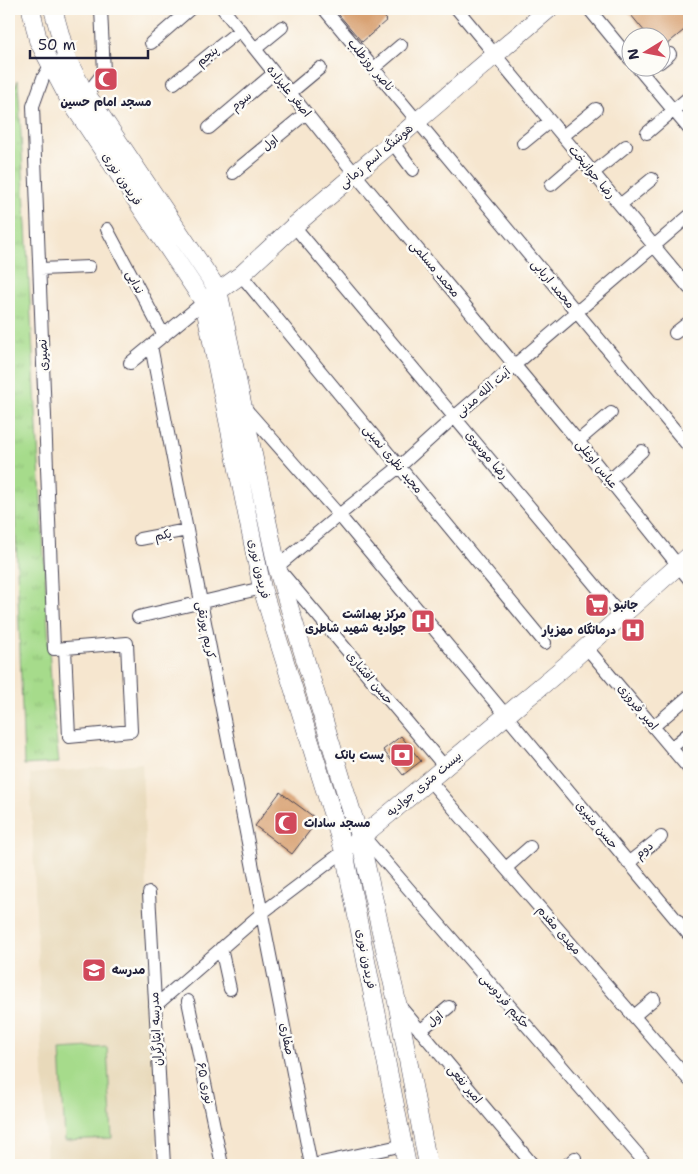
<svg xmlns="http://www.w3.org/2000/svg" width="698" height="1174" font-family="'Shantell Sans','Playpen Sans Arabic',sans-serif">
  <style>
    .built { fill: #e8d9ba }
    .park { fill: url(#park-tufts); stroke: #647e63 }
    .pitch { fill: #a6db8b; stroke: #647e63 }
    .building { fill: #d8a172 }
    .lines { fill: none; stroke-linecap: round; stroke-linejoin: round }
    .street-casing { stroke: #423f51; stroke-width: 14 }
    .secondary-casing { stroke: #423f51; stroke-width: 19 }
    .street { stroke: #fff; stroke-width: 12 }
    .secondary { stroke: #fff; stroke-width: 18 }
    .labels { text-anchor: middle; stroke-width: 5; stroke-linejoin: round; paint-order: stroke }
    .street-label { font-size: 12px; fill: #22223b; stroke: #fdfcf7 }
    .poi-label { font-size: 12px; font-weight: bold; fill: #22223b; stroke: #fdfcf7; text-anchor: start }
  </style>
  <defs>
    <pattern id="park-tufts" width="24" height="20" patternUnits="userSpaceOnUse" patternTransform="scale(1.25)"><rect width="24" height="20" fill="#a6db8b"/><path d="M3 7l-1-3M5 7V3M7 7l1-3M15 17l-1-3M17 17v-4M19 17l1-3" fill="none" stroke="#8fbc79"/></pattern>
  </defs>
  <rect width="100%" height="100%" fill="#fdfcf7"/>
  <filter id="ink" filterUnits="userSpaceOnUse"><feTurbulence type="fractalNoise" baseFrequency=".02" numOctaves="2"/><feDisplacementMap in="SourceGraphic" scale="10" xChannelSelector="R" yChannelSelector="G"/><feConvolveMatrix kernelMatrix="1 2 1 2 8 2 1 2 1" color-interpolation-filters="sRGB"/></filter>
  <filter id="wash" filterUnits="userSpaceOnUse"><feTurbulence type="fractalNoise" baseFrequency=".0096" numOctaves="4" result="noise"/><feDisplacementMap in="SourceGraphic" scale="20" xChannelSelector="R" yChannelSelector="G"/><feGaussianBlur stdDeviation="1.12" result="paint"/><feColorMatrix in="noise" values="0 0 0 0 0 0 0 0 0 0 0 0 0 0 0 0 0 1.4 0 .05"/><feComposite in="paint" operator="in"/></filter>
  <g filter="url(#wash)">
    <rect width="100%" height="100%" fill="#f6e6cf"/>
    <!-- built -->
    <path class="built" d="M142,763L158,1165H47L30,774Z"/>
    <!-- park -->
    <path class="park" d="M18,80L52,700L59,763L24,765L9,341V100Z"/>
    <!-- pitch -->
    <path class="pitch" d="M107,1047L112,1138L65,1140L60,1050Z"/>
    <g id="blocks">
      <!-- building -->
      <path class="building" d="M334,9H377L387,20L362,42Z
        M626,9H689V26L660,50V38H650Z
        M401,736L421,761L403,775L383,750Z
        M280,792L318,820L292,854L255,826Z"/>
    </g>
  </g>
  <g filter="url(#ink)">
    <use href="#blocks" fill-opacity="0" stroke="#423f51" stroke-width="1"/>
    <g class="lines">
      <!-- street casing -->
      <g class="street-casing">
        <path id="street" d="M223,9L355,174L578,441L689,579
          M324,9L689,447
          M457,9L689,288
          M589,9L630,59
          M151,43L190,9
          M255,49L282,27
          M660,62L670,54
          M50,66L43,78L33,106L54,649L127,643L131,731L69,737L65,648
          M374,68L401,45
          M638,68L689,129
          M174,83L240,30
          M290,93L320,68
          M86,95L104,72L101,9
          M209,128L274,73
          M647,133L689,97
          M563,136L596,109
          M392,142L413,170
          M523,143L550,121
          M233,173L306,113
          M593,173L626,146
          M551,185L581,159
          M620,205L652,179
          M294,226L621,616
          M107,229L164,336
          M40,269L89,267
          M241,275L545,643
          M675,333L689,322
          M151,346L311,1165
          M130,363L204,302
          M244,407L339,515L689,935
          M578,441L611,413
          M610,480L642,451
          M140,539L187,530
          M138,617L262,588
          M586,647L689,769
          M654,726L689,696
          M671,748L689,733
          M445,767L277,567L339,515L399,467L454,417L689,216
          M429,780L689,1080
          M363,836L647,1165
          M628,863L661,837
          M506,868L530,847
          M149,893L164,1165
          M221,948L230,989
          M188,1001L222,1165
          M398,1004L533,1165
          M155,1006L262,913L344,851
          M634,1016L654,999
          M420,1031L449,1007
          M312,1165L404,1145
          M567,1165L575,1158"/>
      </g>
      <!-- secondary casing -->
      <g class="secondary-casing">
        <path id="secondary" d="M31,9L38,40L69,99L204,302L262,588L344,851L407,1165
          M53,9L67,59L81,86L218,290L277,567L360,839L397,1002L428,1165
          M210,297L241,275L294,226L549,9
          M353,844L564,667L689,556"/>
      </g>
      <!-- street -->
      <use href="#street" class="street"/>
      <!-- secondary -->
      <use href="#secondary" class="secondary"/>
    </g>
  </g>
  <!-- icons -->
  <defs>
    <g id="mosque-square" transform="scale(1.25)"><rect x="-9" y="-9" width="18" height="18" rx="4" fill="#d1495b" stroke="#fdfcf7"/><path d="M3.5-4.9A6 6 0 1 0 3.5 4.9A5 5 0 1 1 3.5-4.9Z" fill="#fff"/></g>
    <g id="supermarket-square" transform="scale(1.25)"><rect x="-9" y="-9" width="18" height="18" rx="4" fill="#d1495b" stroke="#fdfcf7"/><path d="M-6-5.5h2.5l.6 2H6L4.5 2H-2.5L-4.4-4H-6ZM-1.5 3.2a1.3 1.3 0 1 0 .1 0ZM3 3.2a1.3 1.3 0 1 0 .1 0Z" fill="#fff"/></g>
    <g id="hospital-square" transform="scale(1.25)"><rect x="-9" y="-9" width="18" height="18" rx="4" fill="#d1495b" stroke="#fdfcf7"/><path d="M-5-5h3v3.5h4V-5h3V5h-3V1.5h-4V5h-3Z" fill="#fff"/></g>
    <g id="bank-square" transform="scale(1.25)"><rect x="-9" y="-9" width="18" height="18" rx="4" fill="#d1495b" stroke="#fdfcf7"/><path d="M-6-4H6V4H-6ZM0-2.3a2.3 2.3 0 1 0 0 4.6a2.3 2.3 0 1 0 0-4.6Z" fill="#fff"/></g>
    <g id="school-square" transform="scale(1.25)"><rect x="-9" y="-9" width="18" height="18" rx="4" fill="#d1495b" stroke="#fdfcf7"/><path d="M0-5L7-2L0 1L-7-2ZM-4 1L0 2.5L4 1V4Q0 6-4 4Z" fill="#fff"/></g>
  </defs>
  <g fill-rule="evenodd">
    <use href="#mosque-square" x="106" y="79"/>
    <use href="#supermarket-square" x="597" y="605"/>
    <use href="#hospital-square" x="423" y="621"/>
    <use href="#hospital-square" x="633" y="630"/>
    <use href="#bank-square" x="402" y="755"/>
    <use href="#mosque-square" x="286" y="823"/>
    <use href="#school-square" x="94" y="970"/>
  </g>
  <g class="labels">
    <!-- street labels -->
    <g class="street-label">
      <text transform="translate(207 56) rotate(-39)" y="4">پنجم</text>
      <text transform="translate(371 65) rotate(50)" y="4">ناصر روزطلب</text>
      <text transform="translate(289 91) rotate(51)" y="4">اصغر علیزاده</text>
      <text transform="translate(241 101) rotate(-40)" y="4">سوم</text>
      <text transform="translate(270 143) rotate(-40)" y="4">اول</text>
      <text transform="translate(376 156) rotate(-40)" y="4">هوشنگ اسم زمانی</text>
      <text transform="translate(592 172) rotate(50)" y="4">رضا جوانبخت</text>
      <text transform="translate(122 179) rotate(56)" y="4">فریدون نوری</text>
      <text transform="translate(435 269) rotate(50)" y="4">محمد مسلمی</text>
      <text transform="translate(135 282) rotate(62)" y="4">ندایی</text>
      <text transform="translate(553 284) rotate(50)" y="4">محمد اربابی</text>
      <text transform="translate(43 355) rotate(-92)" y="4">نصیری</text>
      <text transform="translate(483 392) rotate(-41)" y="4">آیت‌ الله مدنی</text>
      <text transform="translate(487 455) rotate(50)" y="4">رضا موسوی</text>
      <text transform="translate(393 459) rotate(50)" y="4">مجید نظری نمینی</text>
      <text transform="translate(597 464) rotate(51)" y="4">عباس اوغلی</text>
      <text transform="translate(163 535) rotate(-11)" y="4">یکم</text>
      <text transform="translate(259 569) rotate(77)" y="4">فریدون نوری</text>
      <text transform="translate(206 630) rotate(79)" y="4">کریم پورتقی</text>
      <text transform="translate(370 678) rotate(50)" y="4">حسن افشاری</text>
      <text transform="translate(638 707) rotate(50)" y="4">امیر فیروزی</text>
      <text transform="translate(424 784) rotate(-40)" y="4">بیست متری جوادیه</text>
      <text transform="translate(597 825) rotate(50)" y="4">حسن منیری</text>
      <text transform="translate(644 850) rotate(-39)" y="4">دوم</text>
      <text transform="translate(559 930) rotate(49)" y="4">مهدی مقدم</text>
      <text transform="translate(366 959) rotate(79)" y="4">فریدون نوری</text>
      <text transform="translate(505 1001) rotate(49)" y="4">حکیم فردوسی</text>
      <text transform="translate(435 1019) rotate(-40)" y="4">اول</text>
      <text transform="translate(156 1029) rotate(-93)" y="4">مدرسه ایثارگران</text>
      <text transform="translate(287 1039) rotate(79)" y="4">صفاری</text>
      <text transform="translate(205 1083) rotate(78)" y="4">نوری ۶۵</text>
      <text transform="translate(465 1084) rotate(50)" y="4">امیر نفعی</text>
    </g>
    <!-- poi labels -->
    <g class="poi-label">
      <text x="106" y="106" text-anchor="middle">مسجد امام حسین</text>
      <text x="614" y="609">جانبو</text>
      <text x="406" y="618" text-anchor="end">مرکز بهداشت<tspan x="406" dy="14">جوادیه شهید شاطری</tspan></text>
      <text x="616" y="634" text-anchor="end">درمانگاه مهزیار</text>
      <text x="384" y="759" text-anchor="end">پست بانک</text>
      <text x="304" y="827">مسجد سادات</text>
      <text x="112" y="974">مدرسه</text>
    </g>
  </g>
  <!-- margin -->
  <rect width="698" height="1174" fill="none" stroke="#fdfcf7" stroke-width="30"/>
  <!-- north arrow -->
  <g transform="translate(646 52) rotate(260)"><circle r="24" fill="#fdfcf7" stroke="#a5a5ac"/>
  <path d="M0-4L9 19L0 12L-9 19Z" fill="#d1495b"/>
  <text y="-8" font-size="14" font-weight="bold" text-anchor="middle" fill="#22223b">N</text>
  </g>
  <!-- scale -->
  <path d="M30 50v8h118v-8" fill="none" stroke="#22223b" stroke-width="2.5"/>
  <text x="38" y="50" font-size="15" fill="#22223b" stroke="#fdfcf7" stroke-width="4" paint-order="stroke">50 m</text>
</svg>
